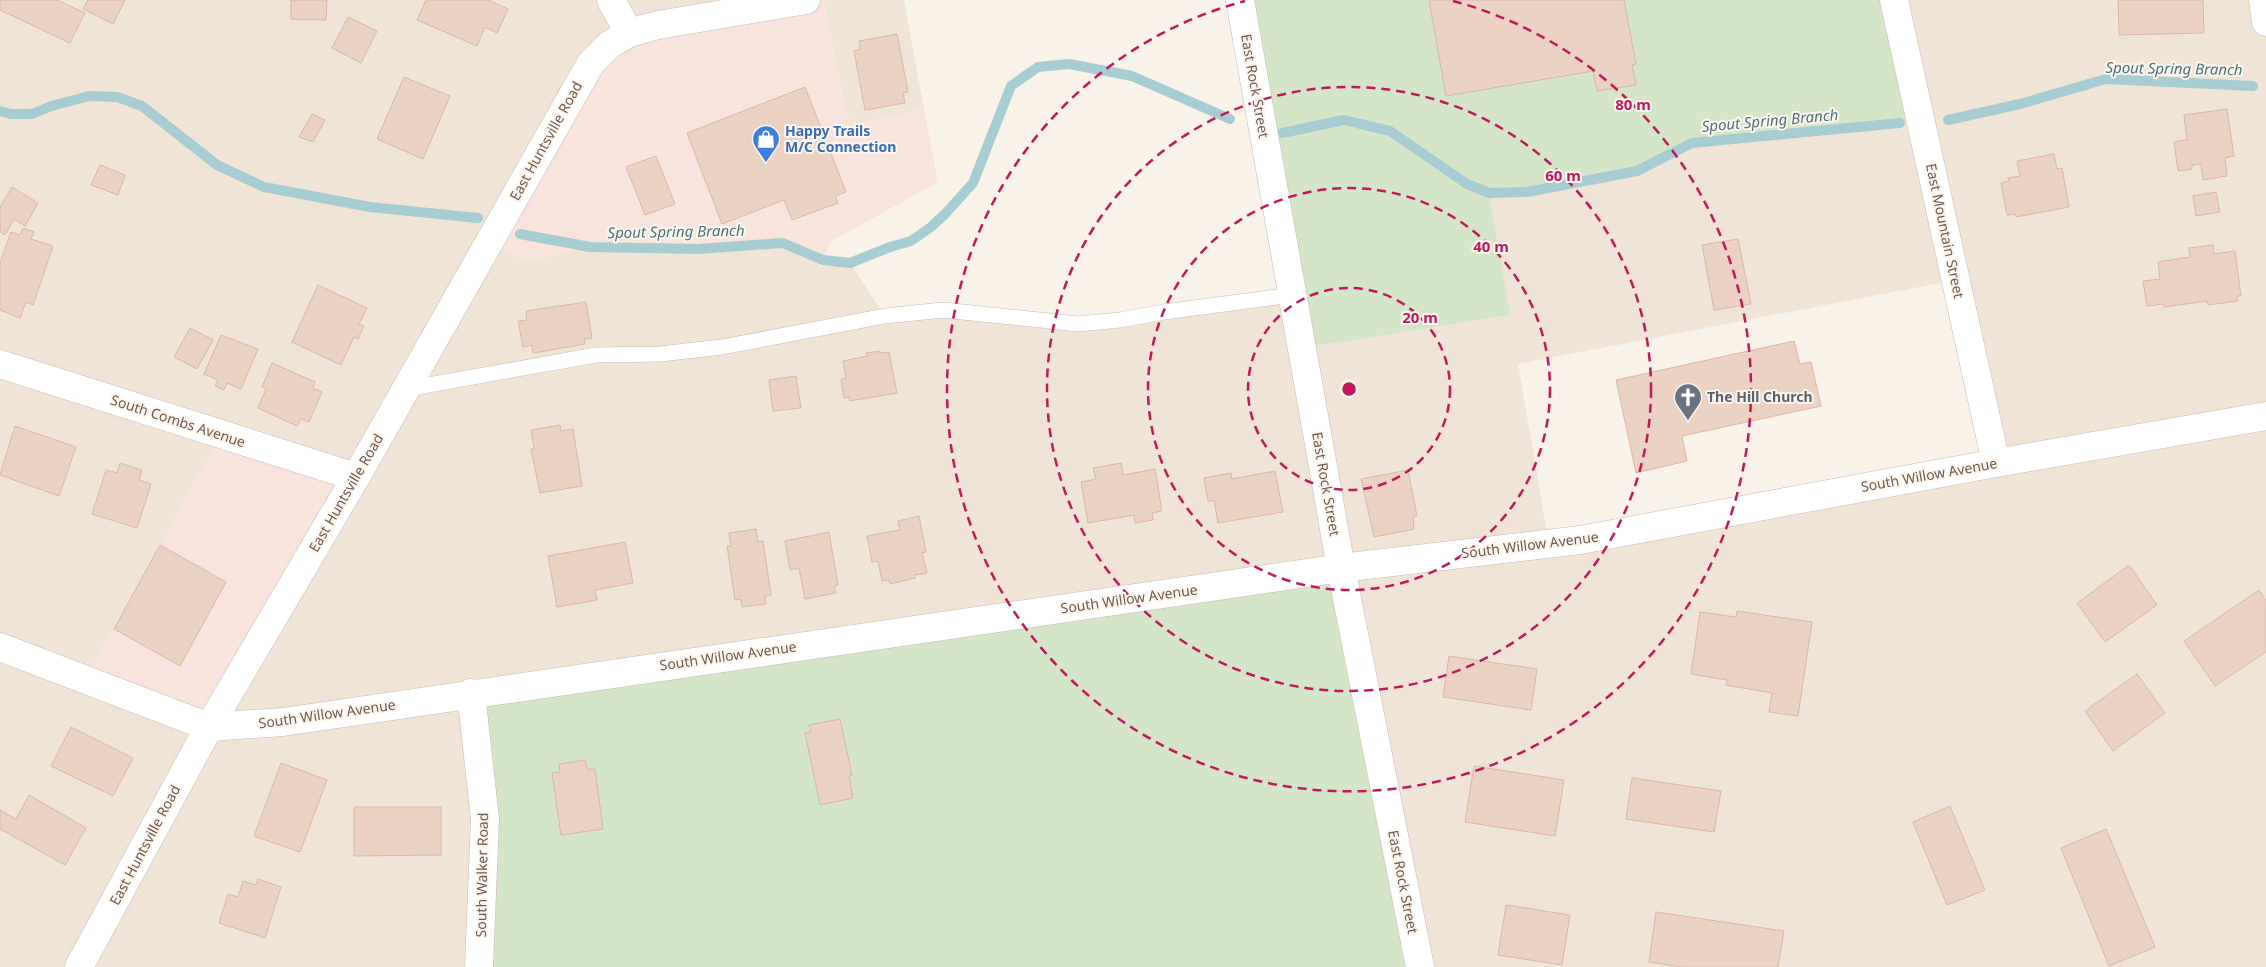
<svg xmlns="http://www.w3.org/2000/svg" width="2266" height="967" font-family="'Noto Sans',sans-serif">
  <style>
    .residential { fill: #f0e4d7; fill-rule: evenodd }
    .commercial { fill: #f8e4dd }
    .green { fill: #d5e5c8 }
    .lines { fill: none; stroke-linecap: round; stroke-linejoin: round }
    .stream { stroke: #a7ccd1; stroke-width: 10 }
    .building { fill: #ebd2c3; stroke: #dcb8a6 }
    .service-casing { stroke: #cabaaf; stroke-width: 16 }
    .minor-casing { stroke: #cabaaf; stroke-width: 29 }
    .tertiary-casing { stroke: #cabaaf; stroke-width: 29 }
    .service { stroke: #fff; stroke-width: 15 }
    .minor { stroke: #fff; stroke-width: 28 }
    .tertiary { stroke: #fff; stroke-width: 28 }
    .ring { fill: none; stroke: #c2185b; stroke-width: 2.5; stroke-dasharray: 9 6 }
    .labels { text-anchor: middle; stroke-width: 4; stroke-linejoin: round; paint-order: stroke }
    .street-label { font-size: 14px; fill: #705a4f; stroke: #fdf6ee }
    .shop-label { font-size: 14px; font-weight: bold; fill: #366cbe; stroke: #fdf6ee; text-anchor: start }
    .worship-label { font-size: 14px; font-weight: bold; fill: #5b616d; stroke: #fdf6ee; text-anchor: start }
    .water-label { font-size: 15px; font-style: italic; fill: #49737a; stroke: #fdf6ee }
    .centre { fill: #c2185b; stroke: #fdf6ee; stroke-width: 2.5 }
    .ring-label { font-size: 15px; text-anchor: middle; font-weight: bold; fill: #c2185b; stroke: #fdf6ee; stroke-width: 4; stroke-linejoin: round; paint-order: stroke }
  </style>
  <rect width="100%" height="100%" fill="#f9f2e8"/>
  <!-- residential -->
  <path class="residential" d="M0,0H806L528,260L590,247L698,249L783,243L823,260L850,263L885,316L943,310L1078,324L1292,295L1489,193L1527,192L1637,171L1692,143L1921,121L1894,0H2266V967H0ZM1956,280L1996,463L1549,544L1518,364Z
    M823,0H904L924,109L857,124L846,115Z"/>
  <!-- commercial -->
  <path class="commercial" d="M806,0H823L846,115L857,124L924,109L938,182L832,241L823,260L783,243L698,249L590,247L528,260L486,248L609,45Z
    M221,435L356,477L209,727L84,679Z"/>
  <!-- green -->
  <path class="green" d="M1240,0H1894L1921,121L1692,143L1637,171L1527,192L1489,193L1510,315L1302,348Z
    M1341,568L1420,967H479L471,693Z"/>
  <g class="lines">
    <!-- stream -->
    <path class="stream" d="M0,111L10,114H32L51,106L89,96L117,97L142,106L217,165L264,187L370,207L478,218
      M1948,120L2020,104L2106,79L2253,86
      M1282,133L1344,120L1390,131L1467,184L1489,193L1527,192L1637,171L1692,143L1900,123
      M520,234L590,247L698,249L783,243L823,260L850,263L890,247L911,241L931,227L945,214L973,183L1011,86L1038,67L1069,64L1132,76L1230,119"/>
  </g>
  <!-- building -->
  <path class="building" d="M0,0H57L85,13L70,43L0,10Z
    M88,0H125L113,24L83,9Z
    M291,0H327L326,20L291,19Z
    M426,0H488L508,9L497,33L485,27L477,46L417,20Z
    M1429,0H1624L1636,64L1632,65L1636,85L1597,91L1593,71L1446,96Z
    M2118,0H2203L2204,33L2119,35Z
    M348,17L377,31L361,63L332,48Z
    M897,34L908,92L903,93L905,103L865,110L854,51L860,49L859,41Z
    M404,77L450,96L423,159L377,139Z
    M805,87L846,192L835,196L838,203L792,220L784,200L722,224L687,133Z
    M2227,109L2234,156L2225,158L2227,176L2203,180L2201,164L2192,165V169L2178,171L2174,142L2187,140L2184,115Z
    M312,114L325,120L313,142L299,137Z
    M2054,154L2057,169L2062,168L2069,207L2016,217L2015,214L2007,215L2001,183L2009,181L2008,178L2020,176L2017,161Z
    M656,156L675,204L645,215L626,167Z
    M100,165L125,175L118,195L91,185Z
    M12,187L38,203L25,226L14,219L5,235L0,232V207Z
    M2216,192L2220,212L2196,216L2193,196Z
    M23,228L34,232L31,239L53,246L33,305L26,302L20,318L0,310V263L11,232L20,235Z
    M1738,239L1751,304L1714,310L1702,245Z
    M2213,245L2214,254L2235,251L2241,296H2237L2238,301L2208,305L2207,301L2164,307V304L2147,306L2143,281L2160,279L2158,262L2190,257L2189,248Z
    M318,285L367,308L359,324L364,326L358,339L354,337L341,365L292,342Z
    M586,302L592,338L584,339L585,344L533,353L532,345L523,347L518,321L527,320L526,311Z
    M190,328L213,340L197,369L174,357Z
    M221,335L258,349L241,389L227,383L224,390L215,386L218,380L204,374Z
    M1794,341L1800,364L1811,362L1821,406L1682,436L1687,461L1636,473L1616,380Z
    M879,351L880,353L889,352L897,393L850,401L849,397L844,398L841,379L846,378L843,361L867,356L866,353Z
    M272,363L315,382L313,388L322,392L309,422L301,419L297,426L258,408L266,389L262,387Z
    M796,376L801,408L773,411L769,380Z
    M560,425L561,431L573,429L582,486L540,493L531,449H534L531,430Z
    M15,426L76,447L59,496L0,475Z
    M120,463L142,470L139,480L151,484L137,528L92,514L106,470L117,473Z
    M1121,463L1123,475L1155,469L1162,511L1152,513L1153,520L1135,523L1134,515L1088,523L1081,482L1096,479L1093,468Z
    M1408,470L1417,516L1413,517L1414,529L1374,537L1361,479Z
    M1275,471L1283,512L1218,523L1214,501H1208L1204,478L1231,473L1232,479Z
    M919,516L926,552L922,553L927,573L915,575V578L890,584L889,580L882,581L878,561L872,562L867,536L900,530L898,521Z
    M756,529L758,542L763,541L771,595L765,596L766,604L742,607L741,599L735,600L727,546H731L729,533Z
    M829,532L838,585L834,586L836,593L805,599L799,568L790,570L785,541Z
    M625,542L633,583L595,590L597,600L557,607L548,556Z
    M160,545L226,582L180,666L114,629Z
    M2129,565L2157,605L2105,642L2077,603Z
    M2259,590L2266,601V652L2215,686L2184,641Z
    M1737,611L1812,622L1798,716L1769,712L1772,693L1726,685L1727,680L1691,674L1700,612L1736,617Z
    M1449,656L1537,669L1531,710L1443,697Z
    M2137,674L2165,713L2113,751L2085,711Z
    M840,719L852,775L849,776L853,798L820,805L805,733L811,732L809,725Z
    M71,727L133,758L113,796L51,766Z
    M585,760L587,769H595L603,829L561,835L552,773L560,772L559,764Z
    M281,763L327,780L300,852L254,836Z
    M1474,766L1564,780L1555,836L1465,822Z
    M1632,778L1721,791L1714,832L1626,819Z
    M29,795L86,828L65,865L0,829V810L16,819Z
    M1950,806L1985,890L1947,905L1913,822Z
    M354,807H441V855L354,856Z
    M2106,829L2155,947L2109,966L2061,848Z
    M258,879L281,887L265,938L219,923L228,894L238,897L243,881L256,885Z
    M1506,905L1570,915L1562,965L1498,955Z
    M1656,912L1784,931L1778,967H1681L1649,962Z"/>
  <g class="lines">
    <!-- service casing -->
    <g class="service-casing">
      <path id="service" d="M406,389L596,355L660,354L722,347L885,316L943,310L1078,324L1120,320L1164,312L1292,295"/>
    </g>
    <!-- minor casing -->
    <g class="minor-casing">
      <path id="minor" d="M611,0L629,33
        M1240,0L1341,568L1420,967
        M1894,0L1996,463
        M2263,0L2266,22
        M0,364L356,477
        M0,647L209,727L283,722L1341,568L1580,540L1996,463L2266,416
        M471,693L485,819L479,967"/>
    </g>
    <!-- tertiary casing -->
    <g class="tertiary-casing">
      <path id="tertiary" d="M79,967L209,727L356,477L591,63L609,45L629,33L658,25L806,0"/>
    </g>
    <!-- service -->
    <use href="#service" class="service"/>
    <!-- minor -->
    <use href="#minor" class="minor"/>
    <!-- tertiary -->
    <use href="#tertiary" class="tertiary"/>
  </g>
  <!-- distance rings -->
  <g class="ring">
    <circle cx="1349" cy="389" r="101"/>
    <circle cx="1349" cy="389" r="201"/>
    <circle cx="1349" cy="389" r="302"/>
    <path d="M1453 1A402 402 0 1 1 1245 1"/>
  </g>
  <!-- icons -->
  <defs>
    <g id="shop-pin" transform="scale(1.4375)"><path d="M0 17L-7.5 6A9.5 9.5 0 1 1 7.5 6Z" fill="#3f7fe0" stroke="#fdf6ee"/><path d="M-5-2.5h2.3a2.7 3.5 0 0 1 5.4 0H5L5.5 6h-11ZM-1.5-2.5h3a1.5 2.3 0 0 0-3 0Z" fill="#fff"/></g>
    <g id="church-pin" transform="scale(1.4375)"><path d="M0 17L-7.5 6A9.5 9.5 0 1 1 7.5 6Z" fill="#6b7280" stroke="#fdf6ee"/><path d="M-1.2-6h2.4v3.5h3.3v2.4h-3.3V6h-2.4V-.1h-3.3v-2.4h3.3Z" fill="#fff"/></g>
  </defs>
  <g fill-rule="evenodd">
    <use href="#shop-pin" x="766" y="139"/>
    <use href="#church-pin" x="1688" y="397"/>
  </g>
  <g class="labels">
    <!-- street labels -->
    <g class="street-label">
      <text transform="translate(1255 86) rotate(80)" y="5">East Rock Street</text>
      <text transform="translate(546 141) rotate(-61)" y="5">East Huntsville Road</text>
      <text transform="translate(1945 231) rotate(78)" y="5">East Mountain Street</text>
      <text transform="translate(178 421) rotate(18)" y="5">South Combs Avenue</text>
      <text transform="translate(1929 475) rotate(-10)" y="5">South Willow Avenue</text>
      <text transform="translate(1326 484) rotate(80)" y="5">East Rock Street</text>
      <text transform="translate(346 493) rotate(-60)" y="5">East Huntsville Road</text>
      <text transform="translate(1530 545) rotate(-7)" y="5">South Willow Avenue</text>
      <text transform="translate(1129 599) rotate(-8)" y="5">South Willow Avenue</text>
      <text transform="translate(728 656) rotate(-8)" y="5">South Willow Avenue</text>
      <text transform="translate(327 714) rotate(-8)" y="5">South Willow Avenue</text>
      <text transform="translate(145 845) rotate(-62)" y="5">East Huntsville Road</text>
      <text transform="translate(482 875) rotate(-89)" y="5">South Walker Road</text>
      <text transform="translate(1403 882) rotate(79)" y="5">East Rock Street</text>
    </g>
    <!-- shop labels -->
    <g class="shop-label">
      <text x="785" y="136">Happy Trails<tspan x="785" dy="16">M/C Connection</tspan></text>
    </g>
    <!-- worship labels -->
    <g class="worship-label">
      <text x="1707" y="402">The Hill Church</text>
    </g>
    <!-- water labels -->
    <g class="water-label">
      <text transform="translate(2174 69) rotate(1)" y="5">Spout Spring Branch</text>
      <text transform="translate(1770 121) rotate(-5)" y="5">Spout Spring Branch</text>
      <text transform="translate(676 232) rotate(-1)" y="5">Spout Spring Branch</text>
    </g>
  </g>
  <circle cx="1349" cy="389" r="8" class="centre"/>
  <g class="ring-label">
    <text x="1633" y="110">80 m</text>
    <text x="1563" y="181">60 m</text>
    <text x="1491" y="252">40 m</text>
    <text x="1420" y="323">20 m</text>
  </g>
</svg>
